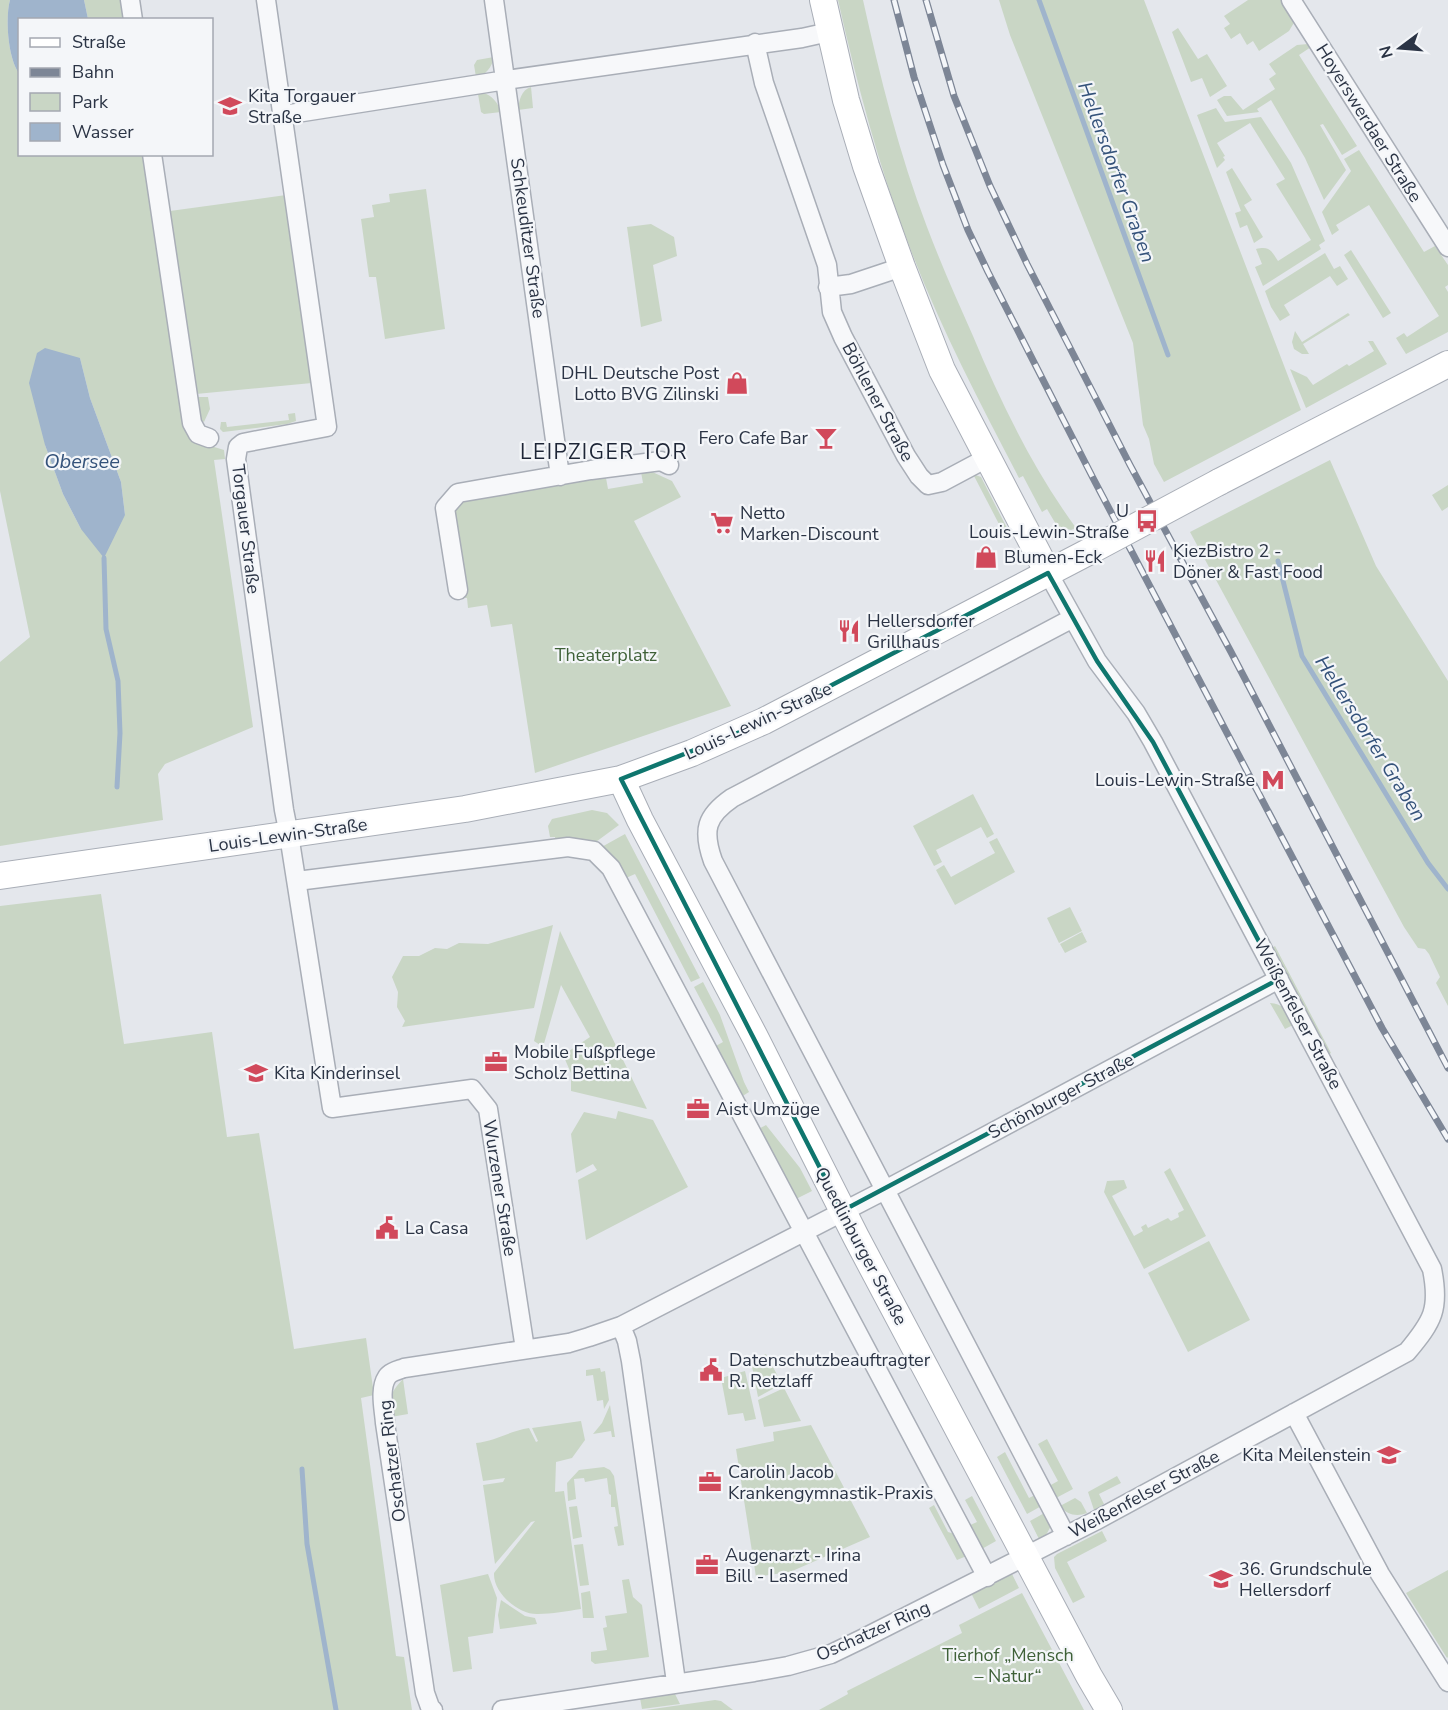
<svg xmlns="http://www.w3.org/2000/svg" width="1448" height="1710" font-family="'Nunito Sans',sans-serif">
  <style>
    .green { fill: #c9d6c5; fill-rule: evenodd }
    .water { fill: #9fb4cc }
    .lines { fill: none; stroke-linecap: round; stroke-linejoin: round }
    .stream { stroke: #9fb4cc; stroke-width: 5 }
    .street-casing { stroke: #a9aeb7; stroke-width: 21 }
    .secondary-casing { stroke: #a9aeb7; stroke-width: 28 }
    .street { stroke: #f7f8fa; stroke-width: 18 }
    .secondary { stroke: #fff; stroke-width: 26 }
    .rail-casing { stroke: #7d8696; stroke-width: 7 }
    .rail { stroke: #f4f6f9; stroke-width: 4.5; stroke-dasharray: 14; stroke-linecap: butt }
    .secondary-bridge-casing { stroke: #a9aeb7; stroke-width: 28; stroke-linecap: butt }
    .secondary-bridge { stroke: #fff; stroke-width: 26 }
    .marked { fill: none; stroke: #0f766e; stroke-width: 4.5; stroke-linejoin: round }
    .labels { text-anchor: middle; stroke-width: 4.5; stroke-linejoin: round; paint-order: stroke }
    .poi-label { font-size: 18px; fill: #2b3445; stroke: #f4f6f9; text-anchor: start }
    .street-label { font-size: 18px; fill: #2b3445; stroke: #f4f6f9 }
    .park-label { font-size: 18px; fill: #3f6138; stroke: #f4f6f9 }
    .water-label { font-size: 20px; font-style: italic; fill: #34527a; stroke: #f4f6f9 }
    .quarter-label { font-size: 21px; letter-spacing: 1.5px; fill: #1d2536; stroke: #f4f6f9 }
  </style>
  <rect width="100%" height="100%" fill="#e4e7ec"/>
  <!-- green -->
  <path class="green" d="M0,0H10C5,18 8,58 19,73L20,154L148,155L198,442L224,450L225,459L214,460L253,727L165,764L158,774L163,820L0,846V662L30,637L0,491ZM80,358L90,398L121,482L125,515L81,529L63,494L45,445Z
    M84,0H126L129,19H88Z
    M838,0H863C880,77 899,153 927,227C941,264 957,300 973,336C1001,403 1033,469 1076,528L1071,530L1057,526L1047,509L1042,512L1023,476L1019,478C980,403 940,327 910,248C879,168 857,84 838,0Z
    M999,0H1144L1301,410L1164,482L1154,464L1149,439L1143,425L1133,343L1010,35Z
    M1248,0H1281L1295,21L1289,31L1259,51L1253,41L1247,45L1240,33L1231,39L1224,28L1230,24L1224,16Z
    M1178,28L1198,59L1207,54L1227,86L1210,97L1202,78L1191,82L1172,32Z
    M1308,44L1311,47L1299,55L1357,146L1342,155L1323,124L1320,125L1346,170L1324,200L1305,158L1271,100L1257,109L1259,112L1227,116L1217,100L1224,96H1231L1243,110L1275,89L1269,79L1276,74L1269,64L1297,45Z
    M494,57C492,67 486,75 476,77L474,65L477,60Z
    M531,87L533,108L518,110C519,101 521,90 531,87Z
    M483,93C492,95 498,103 501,112L484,114L481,112L478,94Z
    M1216,108L1225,122L1261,117L1291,163L1325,241L1319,245L1321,249L1263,286L1255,267L1262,264L1256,249C1269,246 1271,250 1278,261L1311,240L1276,184L1285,179L1250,123L1217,143L1225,156L1223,157L1225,160L1217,168L1197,115Z
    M1359,150L1424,252L1435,246L1448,265V285L1445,287L1448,292V332L1406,354L1396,338L1404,333L1407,337L1439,316L1369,205L1336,225L1339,230L1332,235L1322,212L1351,171L1344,159Z
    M1232,168L1252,200L1244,205L1263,237L1254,243L1247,225L1240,228L1235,213L1241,211L1226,172Z
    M426,189L445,329L385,339L376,277H369L361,219L374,217L372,205L390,202L389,194Z
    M286,195L312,383L196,394L170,211Z
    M651,224L674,237L677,256L653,265L662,321L641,327L627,227Z
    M1351,250L1391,313L1383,318L1344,255Z
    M1325,253L1334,269L1340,266L1348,279L1337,286L1330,276L1284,305L1290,315L1280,321L1271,307L1265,291Z
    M1348,313L1350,315L1303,344L1309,354H1302L1294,349L1292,342L1295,331L1302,342Z
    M1368,341H1373L1387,364L1306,408L1290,369L1307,377L1313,385L1347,364L1349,366L1374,351Z
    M196,397H208L210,409L204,422L200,419Z
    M295,413L296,421L287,424L223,432L220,429L221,422H226L227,427L289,420L288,414Z
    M1330,460L1376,566L1448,681V1006L1436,983L1440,977L1429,954L1425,949L1418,948L1404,927L1190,532Z
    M648,470L672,481L681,497L634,521L731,706L535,773L512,624L491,627L487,605L468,608L467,598H464L452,512L462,497L606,478L608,489L643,483L641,472Z
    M973,474L981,477L1008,530L1006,531L1000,526Z
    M1448,485V507L1442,511L1432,495Z
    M973,794L994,834L987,838L981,827L936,850L942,862L934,866L913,826Z
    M592,810L607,813L619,825L589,847H556L555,837H550L548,826L552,819Z
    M625,834L700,978L691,982L635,874L626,878L598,849Z
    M997,838L1015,872L955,905L936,870L944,865L951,877L995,853L989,842Z
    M101,894L124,1044L212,1032L227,1137L259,1133L294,1349L366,1338L374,1395L361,1398L396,1656L404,1657L412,1710H0V906Z
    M1070,907L1082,931L1059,943L1047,918Z
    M553,925L534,1008L402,1027L405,1021L397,1007L398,992L392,977L403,956H419L435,948L447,949L459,943L488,944Z
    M560,931L647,1109L571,1091V1073L563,1055L590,1037L561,985L543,1047L534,1041Z
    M1082,932L1087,942L1065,953L1060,944Z
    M1275,946L1331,1053L1328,1055L1272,948Z
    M703,982L720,1015L744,1082L749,1092L741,1097L714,1047L723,1042L694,987Z
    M1270,1003C1285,1004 1288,1013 1295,1024L1285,1029Z
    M618,1111L653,1120L688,1187L586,1240L578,1180L597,1170L593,1164L576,1173L571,1134L584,1112L616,1119Z
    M766,1125L800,1168L812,1191L796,1199L757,1130Z
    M1170,1168L1206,1236L1144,1269L1104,1192L1107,1181L1124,1180L1127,1188L1112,1196L1134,1236L1143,1231L1141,1227L1146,1224L1148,1228L1168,1218L1171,1221L1179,1217L1178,1213L1184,1210L1164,1172Z
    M1209,1241L1250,1320L1188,1352L1148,1273Z
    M766,1354L782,1384L758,1397L751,1361Z
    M600,1368L601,1372L605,1371L609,1400L604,1409L603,1400L597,1401L593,1375L586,1376V1370Z
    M745,1371L756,1419L745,1421L743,1413L728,1415L721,1378Z
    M403,1379L408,1414L391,1417C388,1399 390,1393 403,1379Z
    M784,1388L801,1421L764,1427L758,1400Z
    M610,1405L615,1437H612L611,1431L593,1434L602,1423Z
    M581,1421L585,1440L572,1458L556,1462L555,1492L564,1491L581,1609C567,1611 552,1614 538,1614C519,1615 493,1593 494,1573L535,1521L531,1522L495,1564L483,1485L503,1482L505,1478L483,1481L476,1443C495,1441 510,1431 529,1428L536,1442L538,1441L532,1428Z
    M811,1425L870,1537L790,1572L756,1577L736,1449L774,1441L773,1432Z
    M1047,1439L1073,1489L1056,1498L1049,1486L1058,1481L1038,1444Z
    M1005,1452L1029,1498L1039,1493L1045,1504L1027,1514L997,1457Z
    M604,1467L610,1470L614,1476L624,1545L618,1546L614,1527L618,1526L615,1507H611V1495L609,1494L607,1478L585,1482L584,1478L574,1479L576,1499L568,1501L567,1483L579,1470Z
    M1117,1476L1121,1483L1099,1494L1104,1504L1094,1510L1088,1492Z
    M972,1496L996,1541L980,1550L968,1526L977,1522L965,1500Z
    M1075,1498L1081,1502L1087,1513C1077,1517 1067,1515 1060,1506Z
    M934,1505L948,1532L958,1535L969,1555L957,1560L929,1508Z
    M577,1506L582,1537L573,1539L569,1507Z
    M1048,1511L1051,1526L1046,1535L1039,1539L1030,1521Z
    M1102,1531L1107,1541L1067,1562L1085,1597L1073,1603L1055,1568L1054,1557L1057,1554Z
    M583,1544L589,1585L580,1586L574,1545Z
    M1448,1570V1657L1447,1658L1406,1593Z
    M488,1574L497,1598L493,1633L468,1637L472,1669L453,1672L440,1585Z
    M1012,1574L1019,1588L979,1609L971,1593L1004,1575Z
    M629,1579L633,1597L642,1605L649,1657L595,1664L591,1661V1652L607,1650L603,1628L607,1627L605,1616L627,1613L622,1580Z
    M590,1591L594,1618H583L581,1593Z
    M1022,1593L1084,1710H819L848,1694L847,1691L962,1633L959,1625Z
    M501,1600L525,1616L535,1618L537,1624L500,1629L498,1615Z
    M674,1692L680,1704L642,1709L640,1698Z
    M715,1700L721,1701L733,1710H646Z"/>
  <!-- water -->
  <path class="water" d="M10,0H84L88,19L20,20L19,73C8,58 5,18 10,0Z
    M45,348L80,358L90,398L121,482L125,515L104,558L81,529L63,494L45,445L29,383L37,353Z"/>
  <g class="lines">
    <!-- stream -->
    <path class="stream" d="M1039,0L1168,355
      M104,558L106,629L118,681L120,733L117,787
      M1278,561L1302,656L1428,863L1448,889
      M302,1469L307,1544L336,1710"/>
    <!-- street casing -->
    <g class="street-casing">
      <path id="street" d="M130,0L133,20
        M266,0L327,427L243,443L238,447L236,459L284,810L289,835L332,1108L472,1089L488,1109L525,1349
        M494,0L560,476
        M1291,0L1448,247
        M755,43L764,83L827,265L832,312L843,337L906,456L919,476L928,485L942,482L987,458
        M284,115L506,80L802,38L829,32
        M152,154L192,423L198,434L209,438
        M828,287L851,284L902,267
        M458,590L445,508L458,493L591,470L661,461L669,465
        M297,881L568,847L594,851L611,868L987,1577
        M621,1326L627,1341L631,1361L676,1682
        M1294,1413L1380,1574L1448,1682
        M1066,1536L713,861C702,830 706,816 732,798L1073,618
        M433,1710L430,1707L425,1693L385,1423C384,1409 379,1389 387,1377C390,1372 399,1370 404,1368L569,1343L589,1337L621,1326L885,1190L1279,979
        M502,1710L754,1672L788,1666L831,1654L862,1639L1095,1521L1407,1352C1433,1321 1440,1309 1432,1269L1153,742L1136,713L1097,661L1048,573"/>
    </g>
    <!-- secondary casing -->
    <g class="secondary-casing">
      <path id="secondary" d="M823,0L846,100L866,166L902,267L942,370L1048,573
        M1219,482L1448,364
        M621,779L640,820L755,1037L856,1237L1089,1676L1109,1710
        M0,876L465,809L621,779L692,753L764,721L1092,550"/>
    </g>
    <!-- street -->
    <use href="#street" class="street"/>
    <!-- secondary -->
    <use href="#secondary" class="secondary"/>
    <!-- rail casing -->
    <g class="rail-casing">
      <path id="rail" d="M894,0L914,77L943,165L968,230L988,272L1093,478L1382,1028L1448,1139
        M926,0L954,96L990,186L1027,264L1130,465L1231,652L1448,1068"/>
    </g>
    <!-- rail -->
    <use href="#rail" class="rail"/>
    <!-- secondary-bridge casing -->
    <g class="secondary-bridge-casing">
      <path id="secondary-bridge" d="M1092,550L1219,482"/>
    </g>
    <!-- secondary-bridge -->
    <use href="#secondary-bridge" class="secondary-bridge"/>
  </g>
  <!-- marked area -->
  <path class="marked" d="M1048,573L1097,661L1153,742L1279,979L842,1211L621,779L745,730Z"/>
  <!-- icons -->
  <defs>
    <g id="school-bare" transform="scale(1.8)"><path d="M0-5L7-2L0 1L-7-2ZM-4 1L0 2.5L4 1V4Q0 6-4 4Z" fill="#d1495b" stroke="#f4f6f9" stroke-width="2.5" paint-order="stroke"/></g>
    <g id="shop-bare" transform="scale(1.8)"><path d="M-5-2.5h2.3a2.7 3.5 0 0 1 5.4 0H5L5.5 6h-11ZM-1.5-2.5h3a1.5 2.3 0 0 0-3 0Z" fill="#d1495b" stroke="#f4f6f9" stroke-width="2.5" paint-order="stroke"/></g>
    <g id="bar-bare" transform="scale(1.8)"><path d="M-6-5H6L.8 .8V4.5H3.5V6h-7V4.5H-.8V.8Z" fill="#d1495b" stroke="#f4f6f9" stroke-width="2.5" paint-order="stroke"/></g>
    <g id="bus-bare" transform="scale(1.8)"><path d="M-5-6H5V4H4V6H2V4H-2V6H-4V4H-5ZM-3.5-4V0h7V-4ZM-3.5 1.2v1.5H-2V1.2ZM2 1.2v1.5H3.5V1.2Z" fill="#d1495b" stroke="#f4f6f9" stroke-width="2.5" paint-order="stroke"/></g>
    <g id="supermarket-bare" transform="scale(1.8)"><path d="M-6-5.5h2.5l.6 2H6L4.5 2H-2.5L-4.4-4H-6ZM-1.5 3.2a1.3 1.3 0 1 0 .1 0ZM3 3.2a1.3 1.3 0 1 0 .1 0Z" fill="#d1495b" stroke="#f4f6f9" stroke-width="2.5" paint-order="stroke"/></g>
    <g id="restaurant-bare" transform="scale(1.8)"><path d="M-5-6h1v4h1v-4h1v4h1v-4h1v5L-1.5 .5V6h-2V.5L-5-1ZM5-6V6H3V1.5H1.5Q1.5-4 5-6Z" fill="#d1495b" stroke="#f4f6f9" stroke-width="2.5" paint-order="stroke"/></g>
    <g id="metro-bare" transform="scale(1.8)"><path d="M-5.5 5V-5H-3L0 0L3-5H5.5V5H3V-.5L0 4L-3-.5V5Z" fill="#d1495b" stroke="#f4f6f9" stroke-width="2.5" paint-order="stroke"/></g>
    <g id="office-bare" transform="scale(1.8)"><path d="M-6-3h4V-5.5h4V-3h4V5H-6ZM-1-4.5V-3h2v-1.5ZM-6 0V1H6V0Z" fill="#d1495b" stroke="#f4f6f9" stroke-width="2.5" paint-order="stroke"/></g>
    <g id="civic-bare" transform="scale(1.8)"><path d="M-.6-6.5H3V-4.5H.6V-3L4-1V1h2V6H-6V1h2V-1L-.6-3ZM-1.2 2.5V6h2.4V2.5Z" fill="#d1495b" stroke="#f4f6f9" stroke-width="2.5" paint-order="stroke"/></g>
  </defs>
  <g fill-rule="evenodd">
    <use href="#school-bare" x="230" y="106"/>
    <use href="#shop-bare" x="737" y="383"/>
    <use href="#bar-bare" x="826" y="438"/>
    <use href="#bus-bare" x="1147" y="521"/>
    <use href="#supermarket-bare" x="722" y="523"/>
    <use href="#shop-bare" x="986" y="557"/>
    <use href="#restaurant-bare" x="1155" y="561"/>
    <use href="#restaurant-bare" x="849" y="631"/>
    <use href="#metro-bare" x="1273" y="780"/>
    <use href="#office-bare" x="496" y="1062"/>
    <use href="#school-bare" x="256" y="1073"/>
    <use href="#office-bare" x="698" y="1109"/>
    <use href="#civic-bare" x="387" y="1228"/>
    <use href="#civic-bare" x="711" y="1370"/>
    <use href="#school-bare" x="1389" y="1455"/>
    <use href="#office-bare" x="710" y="1482"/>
    <use href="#office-bare" x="707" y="1565"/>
    <use href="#school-bare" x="1221" y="1579"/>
  </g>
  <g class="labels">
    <!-- poi labels -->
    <g class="poi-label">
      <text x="248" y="102">Kita Torgauer<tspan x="248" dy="21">Straße</tspan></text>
      <text x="719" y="379" text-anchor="end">DHL Deutsche Post<tspan x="719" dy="21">Lotto BVG Zilinski</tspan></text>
      <text x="808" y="444" text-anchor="end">Fero Cafe Bar</text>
      <text x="1129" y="517" text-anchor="end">U<tspan x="1129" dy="21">Louis-Lewin-Straße</tspan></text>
      <text x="740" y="519">Netto<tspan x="740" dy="21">Marken-Discount</tspan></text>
      <text x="1173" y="557">KiezBistro 2 -<tspan x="1173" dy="21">Döner &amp; Fast Food</tspan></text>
      <text x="1004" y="563">Blumen-Eck</text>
      <text x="867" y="627">Hellersdorfer<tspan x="867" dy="21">Grillhaus</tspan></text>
      <text x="1255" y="786" text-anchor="end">Louis-Lewin-Straße</text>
      <text x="514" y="1058">Mobile Fußpflege<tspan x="514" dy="21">Scholz Bettina</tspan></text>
      <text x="274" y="1079">Kita Kinderinsel</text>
      <text x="716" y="1115">Aist Umzüge</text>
      <text x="405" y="1234">La Casa</text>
      <text x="729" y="1366">Datenschutzbeauftragter<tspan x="729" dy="21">R. Retzlaff</tspan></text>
      <text x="1371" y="1461" text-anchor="end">Kita Meilenstein</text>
      <text x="728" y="1478">Carolin Jacob<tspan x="728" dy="21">Krankengymnastik-Praxis</tspan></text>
      <text x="725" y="1561">Augenarzt - Irina<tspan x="725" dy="21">Bill - Lasermed</tspan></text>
      <text x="1239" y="1575">36. Grundschule<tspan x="1239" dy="21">Hellersdorf</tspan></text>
    </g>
    <!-- street labels -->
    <g class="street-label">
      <text transform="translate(1369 123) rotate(58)" y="6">Hoyerswerdaer Straße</text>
      <text transform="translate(528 238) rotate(82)" y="6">Schkeuditzer Straße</text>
      <text transform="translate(878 402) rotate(62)" y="6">Böhlener Straße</text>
      <text transform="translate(246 529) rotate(83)" y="6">Torgauer Straße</text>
      <text transform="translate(758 721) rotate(-25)" y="6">Louis-Lewin-Straße</text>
      <text transform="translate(288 835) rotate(-8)" y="6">Louis-Lewin-Straße</text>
      <text transform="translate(1298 1014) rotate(62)" y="6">Weißenfelser Straße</text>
      <text transform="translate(1061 1096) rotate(-28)" y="6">Schönburger Straße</text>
      <text transform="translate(500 1188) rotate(81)" y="6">Wurzener Straße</text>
      <text transform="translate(861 1246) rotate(62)" y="6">Quedlinburger Straße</text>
      <text transform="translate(392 1461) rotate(-97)" y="6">Oschatzer Ring</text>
      <text transform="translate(1144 1494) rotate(-28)" y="6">Weißenfelser Straße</text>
      <text transform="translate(873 1631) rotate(-24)" y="6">Oschatzer Ring</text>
    </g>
    <!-- park labels -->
    <g class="park-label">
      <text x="606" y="661">Theaterplatz</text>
      <text x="1008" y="1661">Tierhof „Mensch<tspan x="1008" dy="21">– Natur“</tspan></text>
    </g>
    <!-- water labels -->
    <g class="water-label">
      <text transform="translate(1117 172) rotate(70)" y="7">Hellersdorfer Graben</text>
      <text x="82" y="468">Obersee</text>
      <text transform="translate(1371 738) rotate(58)" y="7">Hellersdorfer Graben</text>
    </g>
    <!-- quarter labels -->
    <g class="quarter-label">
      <text x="604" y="459">LEIPZIGER TOR</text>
    </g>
  </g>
  <!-- legend -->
  <rect x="18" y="18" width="195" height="138" fill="#f4f6f9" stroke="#a4a8b1" stroke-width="1.5"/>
  <rect x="30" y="38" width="30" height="9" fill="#ffffff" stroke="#a4a8b1" stroke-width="1.5"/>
  <text x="72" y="48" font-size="18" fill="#2b3445">Straße</text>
  <rect x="30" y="68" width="30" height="9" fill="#7d8696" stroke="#a4a8b1" stroke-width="1.5"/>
  <text x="72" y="78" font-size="18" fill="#2b3445">Bahn</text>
  <rect x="30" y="93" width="30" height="18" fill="#c9d6c5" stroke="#a4a8b1" stroke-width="1.5"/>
  <text x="72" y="108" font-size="18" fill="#2b3445">Park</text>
  <rect x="30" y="123" width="30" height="18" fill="#9fb4cc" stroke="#a4a8b1" stroke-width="1.5"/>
  <text x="72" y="138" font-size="18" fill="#2b3445">Wasser</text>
  <!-- north arrow -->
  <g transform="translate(1400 48) rotate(254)" stroke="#f4f6f9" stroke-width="4.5" paint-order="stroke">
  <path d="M0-4.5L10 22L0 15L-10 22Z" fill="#2b3445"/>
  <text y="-9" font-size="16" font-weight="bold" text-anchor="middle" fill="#2b3445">N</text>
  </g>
</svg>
